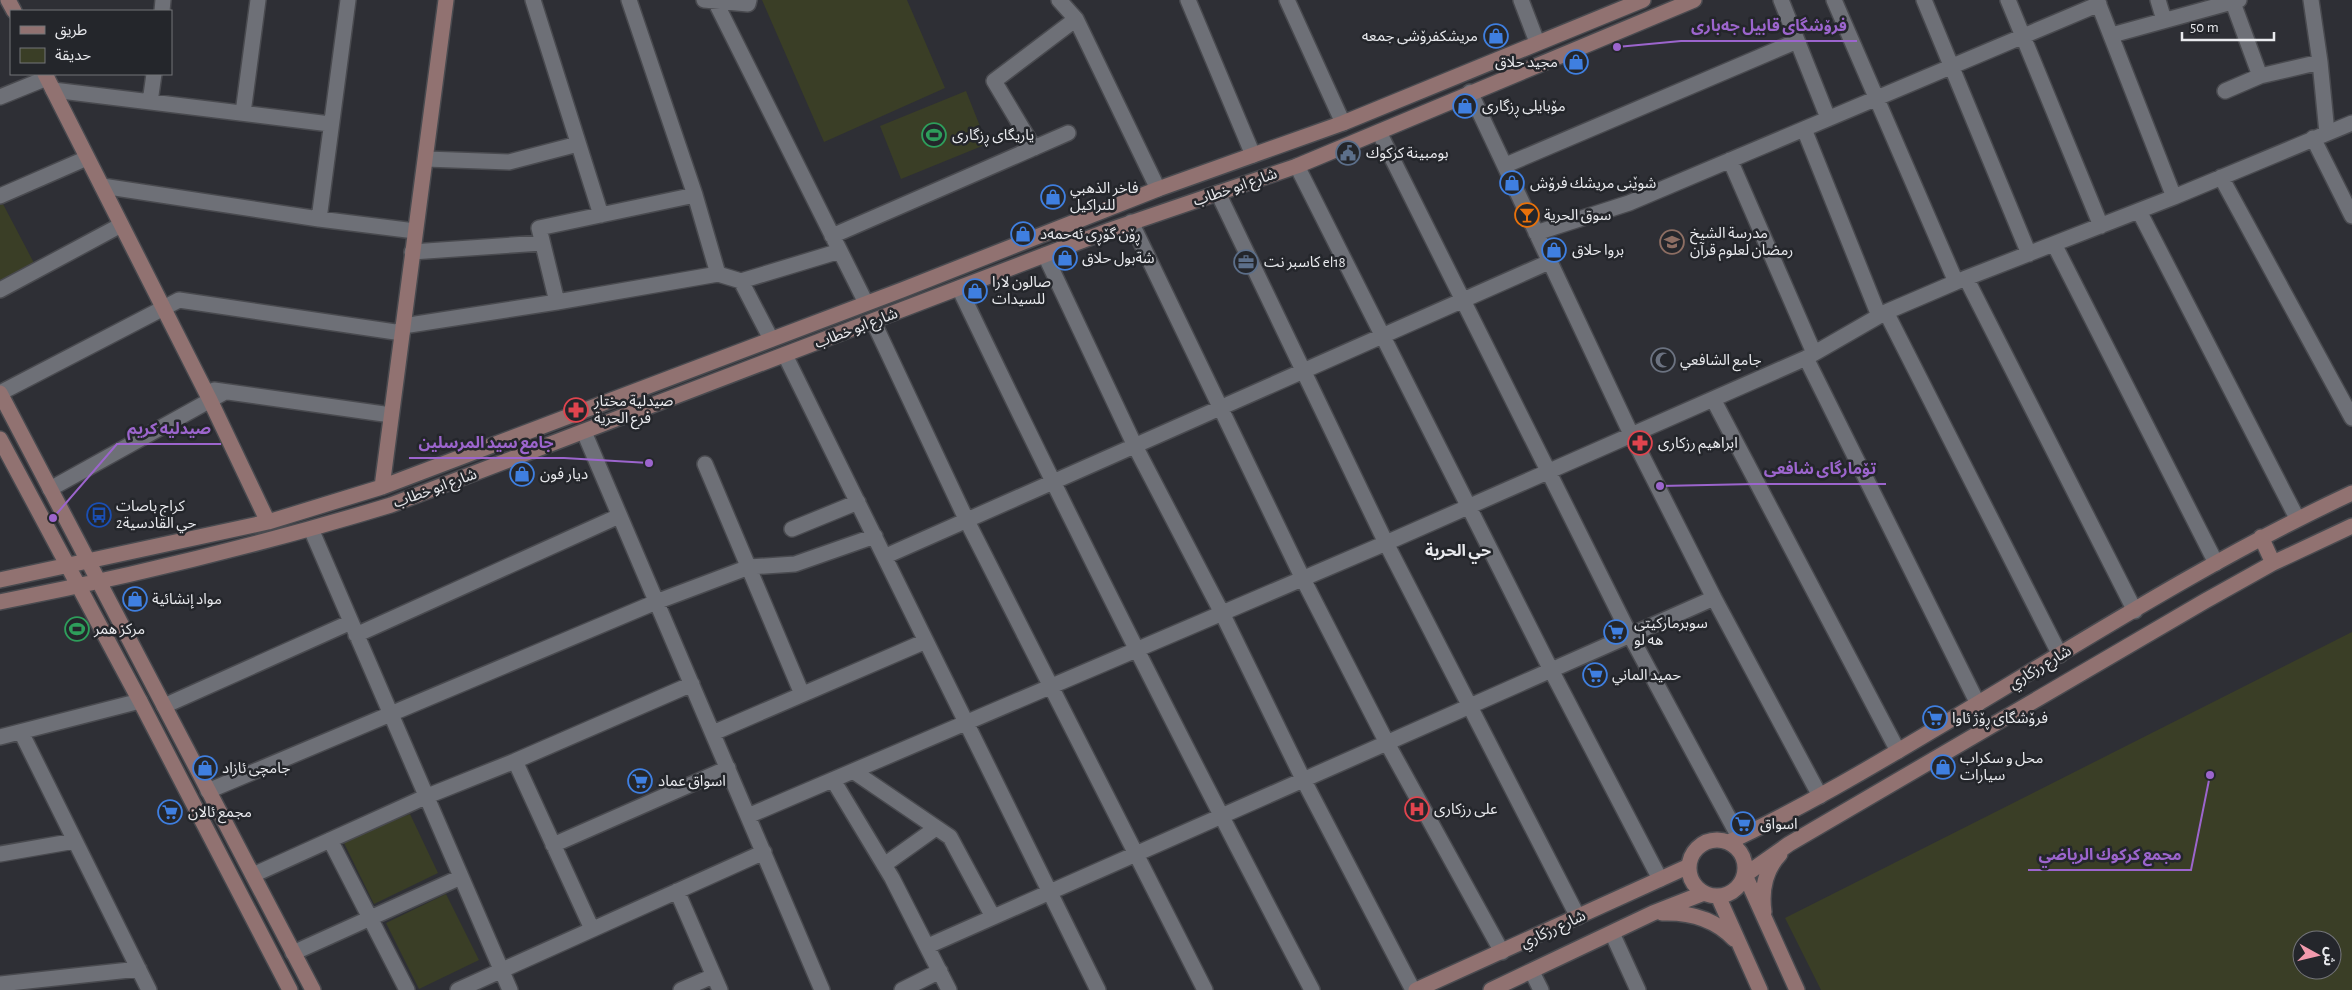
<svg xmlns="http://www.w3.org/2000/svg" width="2352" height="990" font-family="'Alegreya Sans','Noto Sans Arabic',sans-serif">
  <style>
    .green { fill: #3a3e26; fill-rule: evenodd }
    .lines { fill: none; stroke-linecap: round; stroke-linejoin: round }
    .street-casing { stroke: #494a4f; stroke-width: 18 }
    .secondary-casing { stroke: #494a4f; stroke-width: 18 }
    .street { stroke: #6e7077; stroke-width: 15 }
    .secondary { stroke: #917271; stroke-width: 15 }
    .labels { text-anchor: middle; stroke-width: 5; stroke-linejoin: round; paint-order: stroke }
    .poi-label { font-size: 15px; fill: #e9eaee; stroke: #24262b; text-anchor: start }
    .street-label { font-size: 15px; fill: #e9eaee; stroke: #24262b }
    .neighbourhood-label { font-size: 16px; font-weight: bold; fill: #e9eaee; stroke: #24262b }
    .leader { fill: none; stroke: #9c65cd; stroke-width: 2 }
    .callout-dot { fill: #9c65cd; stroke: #24262b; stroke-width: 2 }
    .callout-label { font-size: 16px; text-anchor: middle; font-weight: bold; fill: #9c65cd; stroke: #24262b; stroke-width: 5; stroke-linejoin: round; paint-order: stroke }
  </style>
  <rect width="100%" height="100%" fill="#2e2f35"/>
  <!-- green -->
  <path class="green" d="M762,0H907L945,88L824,142Z
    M966,91L987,144L901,179L880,126Z
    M3,204L34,263L0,282V205Z
    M2352,632V990H1821L1785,918ZM2302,940H2332V970H2302Z
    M410,814L438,873L374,904L343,841Z
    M446,894L479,960L419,989L386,923Z"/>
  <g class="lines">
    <!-- street casing -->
    <g class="street-casing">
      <path id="street" d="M533,0L601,215
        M629,0L695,195
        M704,0L748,4L749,0
        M1059,0L1076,19L1158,189
        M1188,0L1253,155
        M1287,0L1343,123
        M1521,0L1537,42
        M1781,0L1828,118
        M1834,0L1956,282
        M1924,0L2029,254
        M2008,0L2101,226
        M2097,0L2174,197
        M2158,0L2164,20
        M2232,0L2260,76
        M2311,0L2320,62L2327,133
        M715,1L866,303
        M162,11L163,0
        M2112,35L2239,0
        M53,90L330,124
        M2225,91L2260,76L2320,62
        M1470,92L1631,434L1714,598L1820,796
        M0,97L47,78
        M150,102L154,74
        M243,113L258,0
        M1804,129L1879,316
        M1379,132L1630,635L1739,837
        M2313,138L2352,216
        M1034,148L994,81L1076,19
        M426,159L509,162L578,144
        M1730,160L1814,353
        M1506,165L1797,41
        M1297,166L1551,670L1660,879
        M2221,177L2352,418
        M102,186L319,219L415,231
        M1218,193L1386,543L1578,917
        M0,196L87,158
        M2139,211L2297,518
        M319,219L348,0
        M1131,222L1303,579L1387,743L1502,952
        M1536,233L1629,203L2099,4
        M832,236L1068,133
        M2054,244L2216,563
        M412,252L542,243
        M1045,255L1135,446L1222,613L1303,779L1413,990
        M1966,278L2135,611
        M741,281L771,339
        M959,288C1072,524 1190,758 1312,990
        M0,290L121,225
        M557,302L539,228L695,195L718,274L741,281L840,251
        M1886,312L2060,655
        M873,321L967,521L1205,990
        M403,326L557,302L718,274
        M785,355L1098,990
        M1806,358L1978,704
        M214,390L391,415
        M0,393L179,300L402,333
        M1713,399L1898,751
        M584,432L822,990
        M705,464L802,694
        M50,489L225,392
        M311,529L510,990
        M792,529L858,502
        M886,556L1549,262
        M356,635L619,516
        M164,706L351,622
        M21,732L149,990
        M713,733L926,641
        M0,737L140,701
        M515,761L592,929
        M853,771L950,837L993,917
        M833,780L892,878L949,990
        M208,791L656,602L749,567L795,564L875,536
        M748,816L1386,543L1806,358L1886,312L1956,282L2174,197L2352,123
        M330,840L407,990
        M553,845L728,768
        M0,854L75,841
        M884,865L936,828
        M253,875L425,797L515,761L692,684
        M677,891L720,990
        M1612,933L1638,990
        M928,946L1714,598
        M293,953L461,877
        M1532,972L1541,990
        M0,984L139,969
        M458,990L764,852
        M681,990L713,976
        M902,990L940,971"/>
    </g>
    <!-- secondary casing -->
    <g class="secondary-casing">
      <path id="secondary" d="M8,0L14,11
        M45,74L210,400L268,522
        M0,393L313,990
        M0,439L140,701L290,990
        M382,487L446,0
        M2261,537L2273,563
        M0,580L268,522L382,487L902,290L1158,189L1343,123L1643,0
        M0,602C132,576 263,544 391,505L1110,230L1297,166L1694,0
        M1689 868a28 28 0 1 1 56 0a28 28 0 1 1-56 0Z
        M1729,842C1800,809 1868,769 1935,729C2072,648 2208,560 2352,493
        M1718,896L1760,990
        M1764,912C1761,890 1765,870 1780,854
        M1662,913C1689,912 1715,919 1734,939
        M1416,990L1689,866
        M1491,990L1653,913L1704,893
        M1797,990L1745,875L1789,844L2205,601L2273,563L2352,526"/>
    </g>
    <!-- street -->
    <use href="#street" class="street"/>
    <!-- secondary -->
    <use href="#secondary" class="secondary"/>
  </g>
  <!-- icons -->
  <defs>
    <g id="shop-ring" transform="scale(1.25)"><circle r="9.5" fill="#24262b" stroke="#3f7fe0" stroke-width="1.5"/><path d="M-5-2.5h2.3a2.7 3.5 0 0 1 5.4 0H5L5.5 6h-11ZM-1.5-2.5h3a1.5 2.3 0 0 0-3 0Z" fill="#3f7fe0"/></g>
    <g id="stadium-ring" transform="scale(1.25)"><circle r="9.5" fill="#24262b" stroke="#2e9e5b" stroke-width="1.5"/><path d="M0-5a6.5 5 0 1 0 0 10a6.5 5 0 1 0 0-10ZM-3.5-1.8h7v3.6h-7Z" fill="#2e9e5b"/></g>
    <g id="civic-ring" transform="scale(1.25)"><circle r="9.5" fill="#24262b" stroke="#5c6f8a" stroke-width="1.5"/><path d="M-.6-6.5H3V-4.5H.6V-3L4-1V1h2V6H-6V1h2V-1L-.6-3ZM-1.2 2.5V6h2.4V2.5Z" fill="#5c6f8a"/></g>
    <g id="bar-ring" transform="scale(1.25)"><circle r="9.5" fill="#24262b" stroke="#e8710a" stroke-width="1.5"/><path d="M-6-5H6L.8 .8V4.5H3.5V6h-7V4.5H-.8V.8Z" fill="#e8710a"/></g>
    <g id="school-ring" transform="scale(1.25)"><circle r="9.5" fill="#24262b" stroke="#8d6e63" stroke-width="1.5"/><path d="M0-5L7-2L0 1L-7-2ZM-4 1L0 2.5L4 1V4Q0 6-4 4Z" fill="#8d6e63"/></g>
    <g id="office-ring" transform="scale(1.25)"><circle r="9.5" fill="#24262b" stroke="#5c6f8a" stroke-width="1.5"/><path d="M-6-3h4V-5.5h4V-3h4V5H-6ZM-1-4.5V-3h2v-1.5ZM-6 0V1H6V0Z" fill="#5c6f8a"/></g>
    <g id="mosque-ring" transform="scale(1.25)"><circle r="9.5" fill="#24262b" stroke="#6b7280" stroke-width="1.5"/><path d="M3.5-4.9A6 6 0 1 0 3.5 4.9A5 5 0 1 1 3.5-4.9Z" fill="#6b7280"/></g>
    <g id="pharmacy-ring" transform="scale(1.25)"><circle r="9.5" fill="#24262b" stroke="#e0444e" stroke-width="1.5"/><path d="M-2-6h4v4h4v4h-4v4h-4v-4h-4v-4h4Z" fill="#e0444e"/></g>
    <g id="bus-ring" transform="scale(1.25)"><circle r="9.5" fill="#24262b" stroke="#1a4fb4" stroke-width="1.5"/><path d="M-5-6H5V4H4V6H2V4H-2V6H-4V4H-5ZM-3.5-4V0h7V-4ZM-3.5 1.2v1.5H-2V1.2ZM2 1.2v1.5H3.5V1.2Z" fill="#1a4fb4"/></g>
    <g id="supermarket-ring" transform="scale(1.25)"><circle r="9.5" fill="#24262b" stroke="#3f7fe0" stroke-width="1.5"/><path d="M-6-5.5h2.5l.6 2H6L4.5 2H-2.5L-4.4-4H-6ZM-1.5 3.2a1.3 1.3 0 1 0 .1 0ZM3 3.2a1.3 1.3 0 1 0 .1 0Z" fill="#3f7fe0"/></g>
    <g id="hospital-ring" transform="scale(1.25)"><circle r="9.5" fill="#24262b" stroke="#e0444e" stroke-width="1.5"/><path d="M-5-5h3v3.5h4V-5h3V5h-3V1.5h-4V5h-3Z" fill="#e0444e"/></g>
  </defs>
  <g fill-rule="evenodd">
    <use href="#shop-ring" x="1496" y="36"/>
    <use href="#shop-ring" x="1576" y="62"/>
    <use href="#shop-ring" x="1465" y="106"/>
    <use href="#stadium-ring" x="934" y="135"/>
    <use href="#civic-ring" x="1348" y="153"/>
    <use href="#shop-ring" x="1512" y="183"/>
    <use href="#shop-ring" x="1053" y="197"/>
    <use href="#bar-ring" x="1527" y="215"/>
    <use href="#shop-ring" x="1023" y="234"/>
    <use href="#school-ring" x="1672" y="242"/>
    <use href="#shop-ring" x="1554" y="250"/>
    <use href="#shop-ring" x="1065" y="258"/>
    <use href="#office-ring" x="1246" y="262"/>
    <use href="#shop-ring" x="975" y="291"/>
    <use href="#mosque-ring" x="1663" y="360"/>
    <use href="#pharmacy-ring" x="576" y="410"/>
    <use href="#pharmacy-ring" x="1640" y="443"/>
    <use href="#shop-ring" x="522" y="474"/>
    <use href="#bus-ring" x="99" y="515"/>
    <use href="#shop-ring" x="135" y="599"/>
    <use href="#stadium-ring" x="77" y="629"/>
    <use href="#supermarket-ring" x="1616" y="632"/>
    <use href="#supermarket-ring" x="1595" y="675"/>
    <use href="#supermarket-ring" x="1935" y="718"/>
    <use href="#shop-ring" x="1943" y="767"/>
    <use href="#shop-ring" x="205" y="768"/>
    <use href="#supermarket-ring" x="640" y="781"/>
    <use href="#hospital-ring" x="1417" y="809"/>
    <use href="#supermarket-ring" x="170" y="812"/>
    <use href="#supermarket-ring" x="1743" y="824"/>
  </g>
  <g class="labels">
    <!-- poi labels -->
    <g class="poi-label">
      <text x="1478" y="41" text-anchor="end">مریشکفرۆشی جمعە</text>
      <text x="1558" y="67" text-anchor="end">مجيد حلاق</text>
      <text x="1482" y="111">مۆبایلی ڕزگاری</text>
      <text x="952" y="140">یاریگای ڕزگاری</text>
      <text x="1366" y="158">بومبينة كركوك</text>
      <text x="1530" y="188">شوێنى مريشك فرۆش</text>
      <text x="1070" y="193">فاخر الذهبي<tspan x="1070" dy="17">للنراكيل</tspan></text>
      <text x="1544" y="220">سوق الحرية</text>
      <text x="1690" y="238">مدرسة الشيخ<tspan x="1690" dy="17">رمضان لعلوم قرآن</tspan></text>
      <text x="1040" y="239">ڕۆن گۆڕی ئەحمەد</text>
      <text x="1572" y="255">بروا حلاق</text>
      <text x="1082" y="263">شةبول حلاق</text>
      <text x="1264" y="267">كاسبر نت el18</text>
      <text x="992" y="287">صالون لارا<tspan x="992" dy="17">للسيدات</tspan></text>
      <text x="1680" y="365">جامع الشافعي</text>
      <text x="594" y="406">صيدلية مختار<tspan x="594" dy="17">فرع الحرية</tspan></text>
      <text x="1658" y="448">ابراهيم رزكارى</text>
      <text x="540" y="479">ديار فون</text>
      <text x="116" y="511">كراج باصات<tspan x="116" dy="17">حي القادسية2</tspan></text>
      <text x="152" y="604">مواد إنشائية</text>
      <text x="1634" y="628">سوبرماركيتى<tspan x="1634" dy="17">هه لو</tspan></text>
      <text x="94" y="634">مركز همر</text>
      <text x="1612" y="680">حميد الماني</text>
      <text x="1952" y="723">فرۆشگای ڕۆژ ئاوا</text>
      <text x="1960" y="763">محل و سكراب<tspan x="1960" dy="17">سيارات</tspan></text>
      <text x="222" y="773">جامچی ئازاد</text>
      <text x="658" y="786">اسواق عماد</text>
      <text x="1434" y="814">على رزكارى</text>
      <text x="188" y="817">مجمع ئالان</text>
      <text x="1760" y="829">اسواق</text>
    </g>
    <!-- street labels -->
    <g class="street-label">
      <text transform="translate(1235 187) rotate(-19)" y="5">شارع ابو خطاب</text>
      <text transform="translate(856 328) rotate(-21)" y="5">شارع ابو خطاب</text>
      <text transform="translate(435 488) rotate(-20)" y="5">شارع ابو خطاب</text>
      <text transform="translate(2040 667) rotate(-31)" y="5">شارع رزكاري</text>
      <text transform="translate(1553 929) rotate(-25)" y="5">شارع رزكاري</text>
    </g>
    <!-- neighbourhood labels -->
    <g class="neighbourhood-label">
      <text x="1458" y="556">حي الحرية</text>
    </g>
  </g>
  <!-- callouts -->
  <path class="leader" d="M1617 47L1681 41H1857M53 518L117 444H221M649 463L564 458H409M1660 486L1754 484H1886M2210 775L2191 870H2028"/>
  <g class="callout-dot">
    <circle cx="1617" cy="47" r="5"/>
    <circle cx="53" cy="518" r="5"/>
    <circle cx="649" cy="463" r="5"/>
    <circle cx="1660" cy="486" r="5"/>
    <circle cx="2210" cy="775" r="5"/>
  </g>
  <g class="callout-label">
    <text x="1769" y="31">فرۆشگای قابیل جەباری</text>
    <text x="169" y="434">صيدليه كريم</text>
    <text x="486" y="448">جامع سيد المرسلين</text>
    <text x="1820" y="474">تۆمارگاى شافعى</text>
    <text x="2110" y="860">مجمع كركوك الرياضي</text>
  </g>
  <!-- legend -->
  <rect x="10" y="10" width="162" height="65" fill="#24262b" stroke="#737479"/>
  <rect x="20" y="26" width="25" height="8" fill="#917271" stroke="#737479"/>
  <text x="55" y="35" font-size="15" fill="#e9eaee">طريق</text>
  <rect x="20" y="48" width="25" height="15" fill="#3a3e26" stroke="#737479"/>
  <text x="55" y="60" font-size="15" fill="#e9eaee">حديقة</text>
  <!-- north arrow -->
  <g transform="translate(2317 955) rotate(98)"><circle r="24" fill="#24262b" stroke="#737479"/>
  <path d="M0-4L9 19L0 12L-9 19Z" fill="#f29aad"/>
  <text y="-8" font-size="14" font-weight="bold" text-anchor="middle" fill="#e9eaee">ش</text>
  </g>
  <!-- scale -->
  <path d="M2182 32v8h92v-8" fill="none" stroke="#e9eaee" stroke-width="2.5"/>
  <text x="2190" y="32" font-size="15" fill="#e9eaee" stroke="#24262b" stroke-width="4" paint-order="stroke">50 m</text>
</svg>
